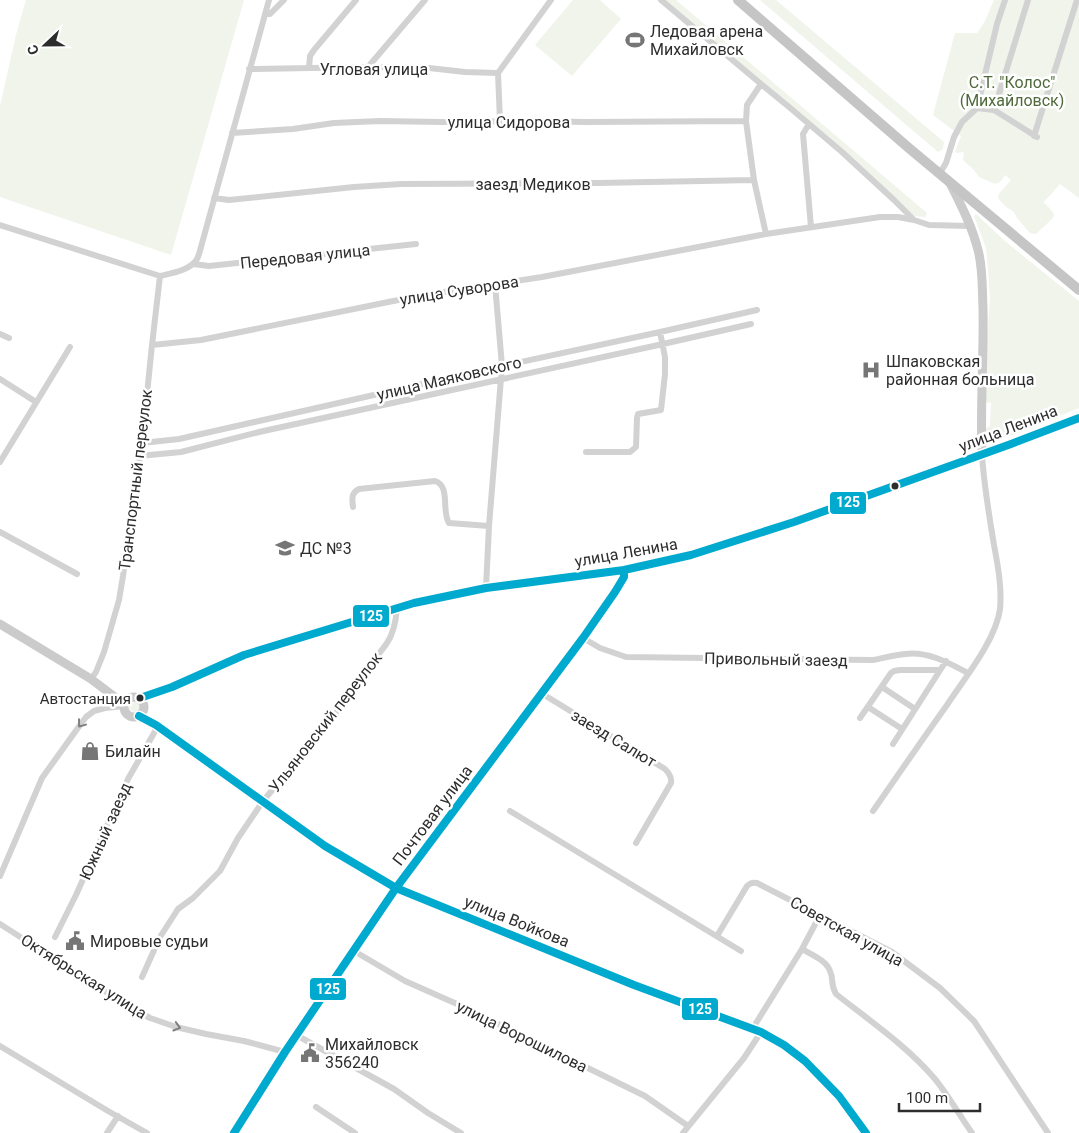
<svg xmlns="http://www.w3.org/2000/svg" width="1079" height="1133" font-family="Roboto,sans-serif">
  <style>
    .green { fill: #f0f4eb }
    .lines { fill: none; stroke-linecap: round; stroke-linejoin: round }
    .street { stroke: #d2d2d2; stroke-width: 6 }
    .secondary { stroke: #cbcbcb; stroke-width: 9 }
    .primary { stroke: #c5c5c5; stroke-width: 10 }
    .bus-1-casing { stroke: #fff; stroke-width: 11 }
    .bus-1 { stroke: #00a9ce; stroke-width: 8 }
    .oneway { stroke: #808080 }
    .bus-dot { fill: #2d2d2d; stroke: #fff; stroke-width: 2 }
    .labels { text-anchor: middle; stroke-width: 5; stroke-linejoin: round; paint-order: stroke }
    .bus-label { font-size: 15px; fill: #2d2d2d; stroke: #fff; text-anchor: end }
    .poi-label { font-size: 16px; fill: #2d2d2d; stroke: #fff; text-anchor: start }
    .street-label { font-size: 16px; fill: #2d2d2d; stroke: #fff }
    .park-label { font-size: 16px; fill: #4f693a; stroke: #fff }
    .line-badge { stroke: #fff; stroke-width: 2 }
    .badge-label { font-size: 14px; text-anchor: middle; font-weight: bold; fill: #fff }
  </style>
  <rect width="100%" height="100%" fill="#fff"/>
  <!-- green -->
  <path class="green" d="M26,0H244L171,255L0,197V106L16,35Z
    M573,0H600L621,19L572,76L535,45Z
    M663,0H676L927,213L925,217L914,216Z
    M760,0H776L944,142L943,149L938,152Z
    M994,0H1079V198L1060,184L1043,203L1046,204L1054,214L1053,218L1036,234L1030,233L1017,218L1014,212L1005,206L998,198L999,194L1011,180L1005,175L1000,182L995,184L979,177L974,170L963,160L964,152L957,153L955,152L961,136L933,115L955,33H977L985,21Z
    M976,214L1006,242L1079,301V408L1021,432L989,443L985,441V429L990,426L991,402L986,403V355L990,298L988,268L986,248L974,216Z
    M129 706a6 6 0 1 1 12 0a6 6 0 1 1-12 0Z"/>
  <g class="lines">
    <!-- street -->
    <path class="street" d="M661,0L761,84L789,107L842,152L894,200L914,220L929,225L970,226
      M265,14H270L284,0
      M368,67L425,0
      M309,68L310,56L314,50L356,0
      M249,69L368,67L429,68L465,72L498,73L500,121
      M498,73L551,0
      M977,108L997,24L1005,0
      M994,110L1028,0
      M809,124L803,134L811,227
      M232,133L293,129L334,123L380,121L442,122L523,121L587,122L746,121L747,105L761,84
      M1034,136L1077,0
      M940,173L946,163L954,137L962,122L977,108L994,110L1037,137
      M754,180L766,234
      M214,198L229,200L354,187L401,184L598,183L754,180L746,121
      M0,225L160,276C172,273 191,270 197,259C199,255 200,251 201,247L269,0
      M193,264L209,266L416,244
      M0,334L9,338
      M152,345L201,340L418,296L542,277L766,234L880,217H898L914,220
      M0,379L36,402
      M142,443L179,439L502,366L660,332L757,310
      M586,452H630L636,447L637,418L638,414L661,410L665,374V357L660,332
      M139,456L181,452L259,432L663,344L751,324
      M0,462L70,347
      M353,507C352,499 351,493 359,489L435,481C451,486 441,511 449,523L489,526
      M0,532L77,574
      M486,588L489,526L502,366L495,284
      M583,638L600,648L626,657L873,660C884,658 894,655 905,654C928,651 949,663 968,673
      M91,679L96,672L104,652L119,600L123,576L142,443L152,345L160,276
      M882,687L915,709
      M541,693L665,769C669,773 672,777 671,783L636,843
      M868,707L902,729
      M860,718L891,673L894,671L900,670H940
      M893,744L946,661
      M510,811L741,951
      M873,811C898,775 922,740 947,705C964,679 996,640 1000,609C1002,588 998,566 994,545C989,515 984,486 982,455
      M0,876L42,778L75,732L86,717L94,711L105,708L124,706
      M0,924L128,1006L150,1018L176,1027L206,1034L244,1041L285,1052
      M717,936L747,886C750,883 753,882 757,883L892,952L940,988L974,1021L1048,1133
      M55,937L76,895L128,779L158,726
      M802,949C812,955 826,960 830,971C834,979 830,984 836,994C870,1021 907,1046 935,1079C948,1095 960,1116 972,1133
      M354,951L405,981L457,1004L645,1096L688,1126
      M142,977L160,937L178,909L193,898L220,871L238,838L263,801L319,735L364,676C369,663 379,655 387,643C394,633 396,621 397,608
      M753,1028L802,949L820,915
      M298,1036L394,1089L428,1113L461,1133
      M0,1046L108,1111L147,1133
      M316,1107L355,1133
      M107,1133L118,1116
      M683,1133L744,1058L761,1032"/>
    <!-- secondary -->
    <path class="secondary" d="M950,183C961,205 972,226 978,250C983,268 982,288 983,307C984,356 980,406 982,455
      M0,624L91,679L124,704
      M124 707a10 10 0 1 1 20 0a10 10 0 1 1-20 0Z
      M140,698L172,687L244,655L307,635L414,603L486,588L624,570L691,555L794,522L1011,444L1079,418
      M139,716L156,725L325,846L396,888L634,985L761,1032L784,1045L805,1061L839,1096L866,1133
      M234,1133L285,1052L396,888L541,693L583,638L615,592L624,577V570"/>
    <!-- primary -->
    <path class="primary" d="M738,0L910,149L1079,290"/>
    <!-- bus-1 casing -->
    <g class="bus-1-casing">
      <path id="bus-1" d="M140,698L172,687L244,655L414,603L486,588L624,570L691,555L794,522L1011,444L1079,418
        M139,716L156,725L325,846L396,888L634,985L761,1032L784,1045L805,1061L839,1096L866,1133
        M234,1133L285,1052L396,888L583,638L615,592L624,577V570"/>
    </g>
    <!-- bus-1 -->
    <use href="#bus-1" class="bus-1"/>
  </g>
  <!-- one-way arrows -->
  <defs><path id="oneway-chevron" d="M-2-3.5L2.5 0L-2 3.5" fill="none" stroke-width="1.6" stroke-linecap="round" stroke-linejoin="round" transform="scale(1.25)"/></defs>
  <g class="oneway">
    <use href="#oneway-chevron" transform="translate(81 724) rotate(127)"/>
    <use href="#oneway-chevron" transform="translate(177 1027) rotate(16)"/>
  </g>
  <!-- icons -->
  <defs>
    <g id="stadium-bare" transform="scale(1.5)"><path d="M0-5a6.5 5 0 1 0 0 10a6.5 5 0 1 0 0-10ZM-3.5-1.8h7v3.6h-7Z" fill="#767676" stroke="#fff" stroke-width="2.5" paint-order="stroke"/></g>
    <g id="hospital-bare" transform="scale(1.5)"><path d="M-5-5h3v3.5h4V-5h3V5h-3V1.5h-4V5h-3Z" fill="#767676" stroke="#fff" stroke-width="2.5" paint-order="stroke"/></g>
    <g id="school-bare" transform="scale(1.5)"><path d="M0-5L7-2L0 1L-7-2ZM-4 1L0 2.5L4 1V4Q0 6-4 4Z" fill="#767676" stroke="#fff" stroke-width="2.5" paint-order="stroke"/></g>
    <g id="shop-bare" transform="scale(1.5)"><path d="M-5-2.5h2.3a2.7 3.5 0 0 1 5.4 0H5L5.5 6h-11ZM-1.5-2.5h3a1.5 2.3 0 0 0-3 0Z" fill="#767676" stroke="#fff" stroke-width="2.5" paint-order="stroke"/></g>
    <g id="civic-bare" transform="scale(1.5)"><path d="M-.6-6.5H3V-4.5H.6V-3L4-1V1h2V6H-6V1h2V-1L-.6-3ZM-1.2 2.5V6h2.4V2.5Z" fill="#767676" stroke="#fff" stroke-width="2.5" paint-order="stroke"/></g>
  </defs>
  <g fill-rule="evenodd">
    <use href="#stadium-bare" x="635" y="40"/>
    <use href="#hospital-bare" x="871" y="370"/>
    <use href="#school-bare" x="285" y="548"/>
    <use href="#shop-bare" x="90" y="751"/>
    <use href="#civic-bare" x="75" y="941"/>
    <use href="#civic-bare" x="310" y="1053"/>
  </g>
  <!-- markers -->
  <g class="bus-dot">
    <circle cx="895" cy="486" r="4.5"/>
    <circle cx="140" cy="698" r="4.5"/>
  </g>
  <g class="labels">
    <!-- bus labels -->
    <g class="bus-label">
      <text x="131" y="704">Автостанция</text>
    </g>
    <!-- poi labels -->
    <g class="poi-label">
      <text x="650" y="37">Ледовая арена<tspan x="650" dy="18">Михайловск</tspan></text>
      <text x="886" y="367">Шпаковская<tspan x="886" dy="18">районная больница</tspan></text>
      <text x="300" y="554">ДС №3</text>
      <text x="105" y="757">Билайн</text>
      <text x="90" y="947">Мировые судьи</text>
      <text x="325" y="1050">Михайловск<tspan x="325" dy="18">356240</tspan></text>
    </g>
    <!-- street labels -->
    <g class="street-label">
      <text x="374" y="75">Угловая улица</text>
      <text x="509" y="128">улица Сидорова</text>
      <text x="533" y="190">заезд Медиков</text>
      <text transform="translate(305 256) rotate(-6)" y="6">Передовая улица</text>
      <text transform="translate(459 290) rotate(-9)" y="6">улица Суворова</text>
      <text transform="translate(449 378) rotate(-13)" y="6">улица Маяковского</text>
      <text transform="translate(1008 428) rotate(-21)" y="6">улица Ленина</text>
      <text transform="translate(135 480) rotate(-83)" y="6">Транспортный переулок</text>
      <text transform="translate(626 552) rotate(-10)" y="6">улица Ленина</text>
      <text transform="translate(776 659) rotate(1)" y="6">Привольный заезд</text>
      <text transform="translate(325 722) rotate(-52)" y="6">Ульяновский переулок</text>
      <text transform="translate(614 738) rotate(31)" y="6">заезд Салют</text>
      <text transform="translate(432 815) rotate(-53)" y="6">Почтовая улица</text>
      <text transform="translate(105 831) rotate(-66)" y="6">Южный заезд</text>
      <text transform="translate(517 921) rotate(22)" y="6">улица Войкова</text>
      <text transform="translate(847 931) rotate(29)" y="6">Советская улица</text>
      <text transform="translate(84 976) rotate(32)" y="6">Октябрьская улица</text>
      <text transform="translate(522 1036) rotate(26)" y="6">улица Ворошилова</text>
    </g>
    <!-- park labels -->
    <g class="park-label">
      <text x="1012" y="88">С.Т. "Колос"<tspan x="1012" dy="18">(Михайловск)</tspan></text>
    </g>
  </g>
  <g class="line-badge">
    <rect x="829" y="491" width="38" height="24" rx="5" fill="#00a9ce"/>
    <rect x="352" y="604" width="38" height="24" rx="5" fill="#00a9ce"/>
    <rect x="309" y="977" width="38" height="24" rx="5" fill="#00a9ce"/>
    <rect x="681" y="997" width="38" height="24" rx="5" fill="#00a9ce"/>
  </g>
  <g class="badge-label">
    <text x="848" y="507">125</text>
    <text x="371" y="621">125</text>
    <text x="328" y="994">125</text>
    <text x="700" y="1014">125</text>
  </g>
  <!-- north arrow -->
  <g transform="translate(45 45) rotate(248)" stroke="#ffffff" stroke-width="4" paint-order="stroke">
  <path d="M0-4L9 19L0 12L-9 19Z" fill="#2d2d2d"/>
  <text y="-8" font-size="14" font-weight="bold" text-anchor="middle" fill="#2d2d2d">С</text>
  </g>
  <!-- scale -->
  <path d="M899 1103v8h81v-8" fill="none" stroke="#2d2d2d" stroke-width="2.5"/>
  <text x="906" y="1103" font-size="15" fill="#2d2d2d" stroke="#ffffff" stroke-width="4" paint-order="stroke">100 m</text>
</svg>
